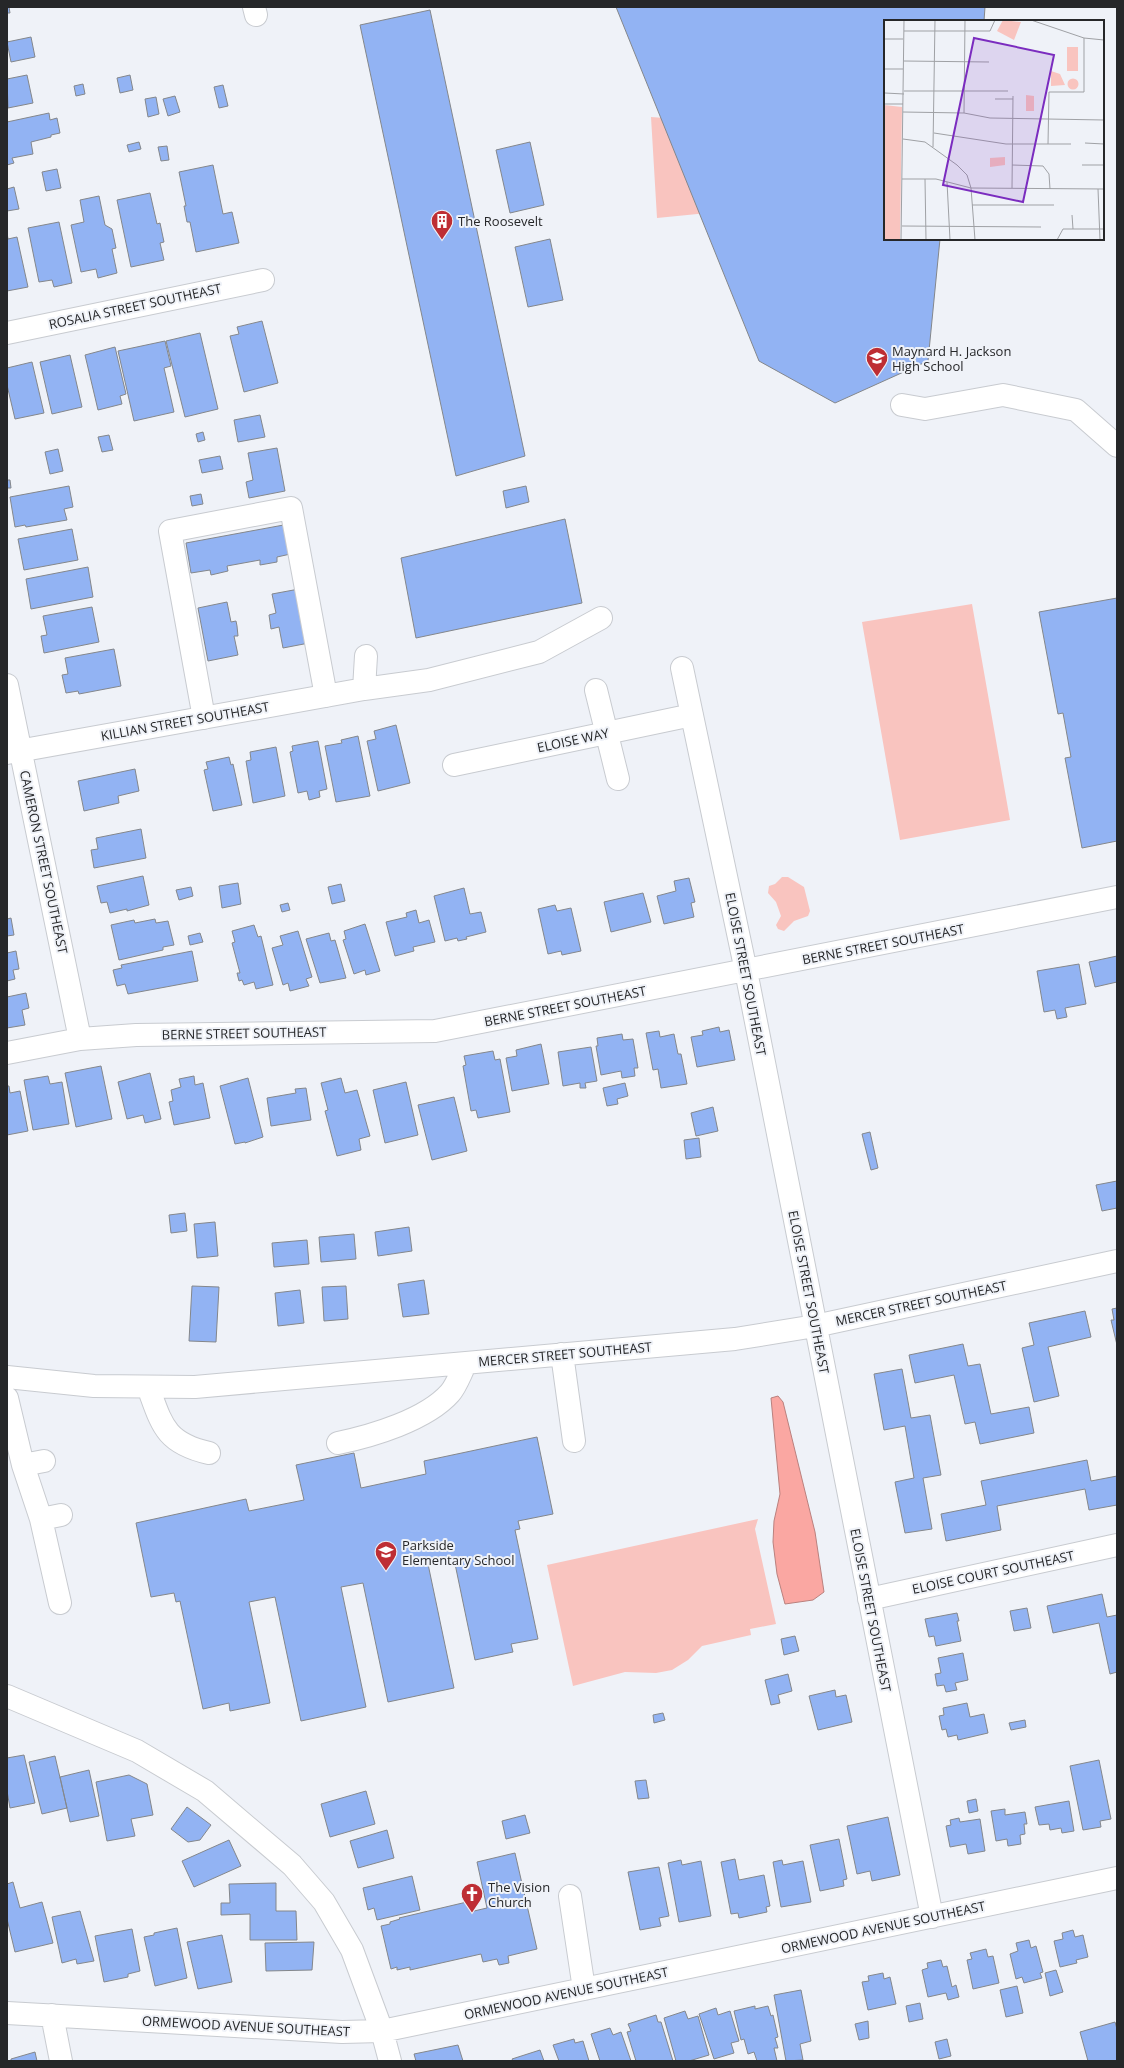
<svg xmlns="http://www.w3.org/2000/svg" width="1124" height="2068" font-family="'Open Sans',sans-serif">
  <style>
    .green { fill: #f9c4bf }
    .water { fill: #faa7a2; stroke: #ba817e }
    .building { fill: #92b3f3; stroke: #84878b }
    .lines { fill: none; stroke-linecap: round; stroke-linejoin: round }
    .minor-casing { stroke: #c8cbd0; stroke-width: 24 }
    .minor { stroke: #fff; stroke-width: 22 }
    .labels { text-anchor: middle; stroke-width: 4; stroke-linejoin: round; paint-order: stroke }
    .poi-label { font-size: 13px; fill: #262729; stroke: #eff2f8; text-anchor: start }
    .street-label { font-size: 13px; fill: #262729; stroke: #eff2f8 }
    .inset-road { fill: none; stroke: #9fa1a5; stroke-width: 1 }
    .view { fill: #7b2cbf; fill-opacity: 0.15; stroke: #7b2cbf; stroke-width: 2 }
    .inset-edge { fill: none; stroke: #262729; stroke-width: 2 }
  </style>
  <rect width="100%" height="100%" fill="#eff2f8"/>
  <!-- green -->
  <path class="green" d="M651,117L733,123L738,210L657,218Z
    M972,604L1010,820L900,840L862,622Z
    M782,877H788L804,887L810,911L808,916L794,921L784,931L778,929L776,925L781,916L776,902L768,893L769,886L775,884Z
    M758,1519L755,1529L776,1624L750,1629L751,1635L702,1646L688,1660L672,1670L656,1673L625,1672L573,1686L547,1565Z"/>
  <!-- water -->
  <path class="water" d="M778,1396L783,1402L815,1532L824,1592L813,1600L785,1604L777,1574L773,1542L774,1521L780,1494L771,1398Z"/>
  <!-- building -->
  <path class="building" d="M7,7H9L10,13H7Z
    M616,7H985L984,21H885V239H940L928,361L835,403L759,361Z
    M430,10L525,456L456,476L360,25Z
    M31,37L35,57L11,62L7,42Z
    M27,75L33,103L8,108L7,79Z
    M130,75L133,90L120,93L117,78Z
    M83,84L85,94L76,96L74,86Z
    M223,85L228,106L219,108L214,87Z
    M175,96L180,112L168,116L163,99Z
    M156,97L159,114L148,117L145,99Z
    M49,113L50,120L57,118L60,133L51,135V137L31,142L33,154L12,158L14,163L7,165V122Z
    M139,142L141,149L129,152L127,145Z
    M530,142L544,205L510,213L496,150Z
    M167,146L169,160L161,161L158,147Z
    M213,165L223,214L232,212L239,243L196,252L190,222H187L184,206H186L179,172Z
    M57,169L61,188L46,191L42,172Z
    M14,187L19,209L7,211V189Z
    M150,193L157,224L160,223L164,242L160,243L164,260L131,267L117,200Z
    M99,196L105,225L112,229L116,248L112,249L117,273L98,278L96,269L81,272L71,225L84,222L80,200Z
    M59,222L72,283L54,287L52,280L39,282L28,228Z
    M7,233L8,239L17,237L28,287L7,291Z
    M550,239L563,300L528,307L515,247Z
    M262,321L278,383L244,392L230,336L239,334L237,327Z
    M200,333L218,409L185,417L166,341Z
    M165,341L171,366L164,368L174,412L134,421L118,351Z
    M115,347L126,394L120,396L122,404L98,410L85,355Z
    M70,355L82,407L52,414L40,362Z
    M32,362L44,413L15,419L7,385V368Z
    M260,415L265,437L238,442L234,420Z
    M203,432L205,440L198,442L196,434Z
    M109,435L113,450L102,452L98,437Z
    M277,448L285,491L249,498L246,482L253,480L248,453Z
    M58,449L63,471L50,474L45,452Z
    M220,456L223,469L202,473L199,460Z
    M7,480H10L11,488H7Z
    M69,486L73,507L64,509L67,520L26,527L25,525L15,527L10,497Z
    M526,486L529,502L506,508L503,491Z
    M201,494L203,504L192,506L190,496Z
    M565,519L582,603L416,638L401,558Z
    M289,524L295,553L277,557V562L260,565V560L227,566L228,571L211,575L210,570L191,573L186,543Z
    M72,529L78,560L24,570L18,539Z
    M88,567L93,597L31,609L26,579Z
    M299,589L309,643L283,648L279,627L271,629L269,615L276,613L272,594Z
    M1117,598V841L1082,848L1065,758L1071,757L1063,713L1058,714L1039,612Z
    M227,602L231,622L236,621L237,626L238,636H234L238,655L208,661L198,608Z
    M92,607L99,642L44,653L41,636L47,635L43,616Z
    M114,649L121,686L79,694L78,691L66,693L62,675L68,674L65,658Z
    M396,725L410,783L378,791L367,741L376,739L374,731Z
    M358,736L370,796L336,802L325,746L342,743L341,740Z
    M318,741L327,789L319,791L320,797L309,800L307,791L298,793L290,752L293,751L292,746Z
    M276,747L285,796L253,803L246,761L251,760L250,752Z
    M229,757L231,765L233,764L242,805L213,811L204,770L208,769L206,762Z
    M135,769L139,791L118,796L119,803L84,811L78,781Z
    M141,829L146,858L94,868L91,850L98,849L96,838Z
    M143,876L149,905L127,911V909L110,913L107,902L101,903L97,886Z
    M689,878L695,902L691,903L694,917L664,924L657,896L676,891L674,881Z
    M238,883L241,904L222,908L219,886Z
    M341,884L345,901L332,904L328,887Z
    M191,887L193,896L179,900L176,890Z
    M464,888L470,914L481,912L486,932L466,937L467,939L458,941L457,938L445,941L434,896Z
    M643,893L651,922L611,932L604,902Z
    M288,903L290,910L282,912L280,905Z
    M555,905L557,911L571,908L581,951L562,955L561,951L548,954L538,909Z
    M416,910L419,923L429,920L435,942L413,947L414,951L395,956L386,922L407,917L406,913Z
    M11,918L14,935L7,936V919Z
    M155,919L156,923L168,921L174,945L163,947V950L119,960L111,925L134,920L135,923Z
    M365,924L380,971L366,975L365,970L354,974L343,940L346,939L344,931Z
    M254,925L258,937L261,936L273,985L256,989L254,982L244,985L242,980L239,981L237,973H240L232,943L235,942L232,931Z
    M298,931L312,977L306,979L309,986L290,991L288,983L283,985L272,948L283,945L280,936Z
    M200,933L203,942L190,945L188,936Z
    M329,933L331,941L335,940L346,978L320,983L306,939Z
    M16,951L19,969L13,970L15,979L7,981V953Z
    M192,951L198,981L128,994L125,984L117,986L113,970L122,968L121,965Z
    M1117,956V982L1095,987L1089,962Z
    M1079,964L1086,1004L1065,1008L1067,1017L1057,1019L1055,1010L1044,1012L1037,971Z
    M26,993L29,1008L22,1010L25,1025L7,1028V997Z
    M719,1027L720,1032L729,1030L735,1060L697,1067L691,1037L703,1035L702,1031Z
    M659,1031L660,1037L674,1034L678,1054H681L687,1084L661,1088L658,1069L653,1070L646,1033Z
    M622,1034L623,1040L633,1039L638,1068H634L635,1076L622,1078L621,1071L601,1075L596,1046H598L597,1038Z
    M541,1044L549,1084L512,1091L506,1058L517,1056L516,1050Z
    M591,1047L597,1081L585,1083L586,1088H580V1083L563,1086L558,1052Z
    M493,1051L495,1060L500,1059L510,1112L478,1118L476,1110L471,1111L463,1066L466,1065L464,1056Z
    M101,1066L112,1119L76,1127L65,1073Z
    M150,1073L161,1119L145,1123L143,1115L127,1119L118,1082Z
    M48,1076L50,1084L62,1082L69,1124L33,1130L24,1080Z
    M194,1076L195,1085L203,1083L210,1118L174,1125L169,1102L173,1101L171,1090L181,1087L179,1079Z
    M248,1078L263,1137L245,1143V1142L235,1144L220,1086Z
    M341,1078L345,1093L357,1090L370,1136L359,1139L361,1150L337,1156L325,1111L328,1110L321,1083Z
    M406,1082L418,1135L385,1143L373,1090Z
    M625,1083L628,1096L617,1099L618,1104L607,1106L603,1088Z
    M7,1086H9L10,1093L20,1091L28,1131L7,1135Z
    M306,1088L311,1120L271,1126L267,1098L296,1093L295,1089Z
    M454,1097L467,1151L432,1160L418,1105Z
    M713,1107L718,1131L696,1136L691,1113Z
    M870,1132L878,1168L871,1170L862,1134Z
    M699,1138L701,1157L686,1159L684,1140Z
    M1117,1181V1208L1102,1211L1096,1185Z
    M185,1213L187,1231L171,1233L169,1215Z
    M215,1222L218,1256L197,1258L194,1224Z
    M409,1227L412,1251L378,1256L375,1232Z
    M354,1234L356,1259L321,1262L319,1237Z
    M307,1240L309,1264L274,1267L272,1243Z
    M424,1280L429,1314L403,1317L398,1284Z
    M192,1286L219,1287L216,1342L189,1341Z
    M346,1286L348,1319L324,1321L322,1287Z
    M300,1290L304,1323L278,1326L275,1293Z
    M1117,1308V1345L1111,1320H1114L1112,1309Z
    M1085,1311L1091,1337L1048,1347L1059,1396L1034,1402L1022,1348L1034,1345L1029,1323Z
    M963,1344L968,1366L980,1364L991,1414L1029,1407L1034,1433L980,1444L975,1422L965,1424L954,1375L915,1383L909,1355Z
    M902,1369L911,1418L930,1415L941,1475L923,1478L932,1529L905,1533L895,1482L914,1478L905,1426L884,1430L874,1374Z
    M537,1437L553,1514L518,1521L520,1529L515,1530L538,1639L511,1644L513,1652L475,1660L454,1559L428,1564L454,1688L388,1702L363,1583L341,1587L366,1707L301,1721L275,1597L249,1602L270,1703L230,1711L229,1703L203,1709L180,1601L176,1602L174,1593L151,1597L136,1523L246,1499L249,1511L304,1500L296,1465L354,1453L361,1488L426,1474L424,1461Z
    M1087,1460L1091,1481L1117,1476V1505L1089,1510L1085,1489L997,1506L1001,1530L946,1541L941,1514L986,1505L981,1481Z
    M1102,1594L1107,1617L1117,1615V1672L1110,1674L1099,1623L1053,1633L1047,1606Z
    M1027,1608L1031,1628L1014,1631L1010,1611Z
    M957,1613L959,1621H957L961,1641L936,1646L934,1636L929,1637L925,1619Z
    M795,1636L799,1651L784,1655L781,1639Z
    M963,1653L968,1680L955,1683L957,1690L946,1692L944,1685L937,1686L935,1674L941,1673L938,1658Z
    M788,1674L792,1691L778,1695L780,1703L771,1705L765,1680Z
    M835,1690L836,1697L846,1695L852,1722L818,1730L809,1696Z
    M967,1703L970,1717L984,1714L988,1733L958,1740L957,1735L948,1737L946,1729L942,1730L939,1716L944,1715L943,1708Z
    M663,1713L665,1720L654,1723L653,1715Z
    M1025,1720L1026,1727L1011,1730L1009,1723Z
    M24,1755L35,1803L10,1808L7,1791V1758Z
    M55,1756L67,1808L42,1814L29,1762Z
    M1099,1760L1111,1819L1100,1821L1101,1827L1083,1830L1070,1766Z
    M89,1770L99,1816L70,1822L60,1777Z
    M129,1775L147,1784L153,1815L131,1819L135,1836L107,1841L96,1782Z
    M646,1780L649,1798L638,1799L635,1781Z
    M366,1791L375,1824L330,1837L321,1804Z
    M976,1799L978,1811L969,1813L967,1801Z
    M1069,1801L1074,1831L1062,1833L1061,1828L1050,1830L1049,1824L1039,1825L1035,1807Z
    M187,1807L211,1825L200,1840L188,1842L171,1829Z
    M1005,1809V1815L1025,1812L1027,1824H1024L1025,1834L1020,1835L1021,1844L1008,1846L1007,1839L996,1841L991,1811Z
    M525,1815L530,1833L506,1839L502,1821Z
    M888,1817L900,1875L872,1881L870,1871L857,1874L847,1826Z
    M959,1818L960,1822L980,1819L985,1851L968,1854L966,1844L950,1847L946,1826L951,1825L950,1820Z
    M387,1830L394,1858L358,1868L350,1841Z
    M839,1839L847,1879L843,1880L844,1886L820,1891L810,1845Z
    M229,1840L241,1866L194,1887L182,1861Z
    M515,1853L537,1949L508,1956L509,1963L499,1965L497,1959L483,1962L481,1954L410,1970V1967L397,1970V1967L391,1969L381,1926L390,1924V1922L400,1919L399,1918L471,1901L474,1911L487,1908L477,1862Z
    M735,1859L739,1880L764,1875L770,1906L766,1907L767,1912L739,1918L738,1913L731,1914L721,1862Z
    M681,1860L682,1865L701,1861L711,1916L679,1922L668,1863Z
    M782,1860L783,1865L803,1861L811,1902L781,1907L773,1862Z
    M659,1867L669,1916L659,1918L661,1926L640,1930L628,1872Z
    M412,1876L420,1910L377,1920L374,1908L368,1910L363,1888Z
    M13,1882L20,1908L42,1902L53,1943L15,1952L7,1919V1884Z
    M276,1883V1911H296L297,1940H250V1914L221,1915V1903H230L229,1884Z
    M80,1911L94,1961L77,1964L76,1959L62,1963L52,1917Z
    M177,1928L187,1978L155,1986L144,1937L154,1935V1933Z
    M132,1929L140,1971L128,1974V1977L104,1982L95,1936Z
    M1073,1930L1075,1937L1083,1935L1088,1957L1076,1960L1077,1963L1060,1967L1054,1941L1063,1939L1062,1933Z
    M222,1935L232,1982L198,1989L187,1942Z
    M1029,1940L1031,1948L1036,1946L1043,1972L1040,1973L1042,1978L1024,1983L1022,1977L1016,1979L1010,1954L1018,1951L1016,1943Z
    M314,1942L312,1970L266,1971L265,1943Z
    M986,1949L988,1957L993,1956L999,1983L973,1989L967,1960L972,1959L970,1953Z
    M941,1960L943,1967L947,1966L952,1987L956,1985L959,1997L948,2000L946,1993L928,1997L922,1970L928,1968L927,1963Z
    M1056,1970L1063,1992L1050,1996L1045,1973Z
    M883,1973L884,1979L890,1977L896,2004L868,2010L862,1982L869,1981L868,1976Z
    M1017,1986L1023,2013L1006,2017L1000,1990Z
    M801,1990L811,2041L800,2044L803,2060L786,2061L774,1995Z
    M920,2003L923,2019L909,2022L906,2006Z
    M755,2006V2009L768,2006L771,2016L773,2015L778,2037L775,2038L778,2048H774L777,2061H757L754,2052L748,2054L744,2039L741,2040L734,2011Z
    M716,2008L718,2015L730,2011L739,2041L731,2043L734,2053L714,2059L699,2014Z
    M685,2011L688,2019L698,2016L709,2055L689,2061H676L664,2018Z
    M656,2015L658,2022H661L673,2061H636L627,2032L631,2031L628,2024Z
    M868,2021L869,2038L859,2040L855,2024Z
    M1115,2022L1117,2029V2061H1088L1080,2032Z
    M610,2028L613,2035L621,2032L631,2061H600L591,2034Z
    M574,2039L575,2043L583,2041L589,2061H559L553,2045Z
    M947,2039L951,2056L939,2059L935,2042Z
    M458,2045L463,2061H416L414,2054Z
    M540,2050L544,2061H513L512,2059Z
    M35,2052L37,2061H11V2059Z"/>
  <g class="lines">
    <!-- minor casing -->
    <g class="minor-casing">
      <path id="minor" d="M254,7L256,15
        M7,333L263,280
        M902,405L925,409L1003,395L1076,410L1117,446
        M682,668L746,971L932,1917
        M7,685L80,1039
        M364,689L366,656
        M596,690L618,779
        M204,718L170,531L291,508L326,696
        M7,753L364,689L429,680L539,652L601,618
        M454,765L692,715
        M7,1053L80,1039L136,1035L435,1031L1117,897
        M562,1354L574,1441
        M7,1377L94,1386L195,1387L735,1339L815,1326L1117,1261
        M148,1387C162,1425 165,1443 209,1453
        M7,1398L23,1465L44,1461
        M338,1443C372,1436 426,1420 450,1393C457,1385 461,1372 466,1363
        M23,1465L41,1519L61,1515
        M41,1519L60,1603
        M869,1599L1117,1545
        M7,1696L137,1751L205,1791L292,1865L324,1902L352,1950L382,2031L390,2061
        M570,1896L584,1989
        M7,2013L342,2032L382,2031L1117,1878
        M52,2015L61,2061"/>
    </g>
    <!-- minor -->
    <use href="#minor" class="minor"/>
  </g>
  <!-- icons -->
  <defs>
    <g id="building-pin" transform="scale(1.15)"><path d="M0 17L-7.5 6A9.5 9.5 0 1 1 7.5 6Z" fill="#be2e34" stroke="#eff2f8"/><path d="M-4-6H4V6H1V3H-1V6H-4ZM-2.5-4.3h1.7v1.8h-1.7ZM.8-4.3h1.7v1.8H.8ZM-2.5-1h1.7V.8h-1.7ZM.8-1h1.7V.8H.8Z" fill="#fff"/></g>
    <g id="school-pin" transform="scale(1.15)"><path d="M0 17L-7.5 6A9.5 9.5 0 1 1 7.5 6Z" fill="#be2e34" stroke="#eff2f8"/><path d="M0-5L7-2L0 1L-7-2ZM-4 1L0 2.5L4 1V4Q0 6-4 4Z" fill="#fff"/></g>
    <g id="church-pin" transform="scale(1.15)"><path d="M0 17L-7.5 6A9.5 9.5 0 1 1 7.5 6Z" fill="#be2e34" stroke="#eff2f8"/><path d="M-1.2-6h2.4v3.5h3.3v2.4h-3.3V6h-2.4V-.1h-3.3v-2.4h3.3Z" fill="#fff"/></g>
  </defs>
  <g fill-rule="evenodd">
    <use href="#building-pin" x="442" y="221"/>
    <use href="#school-pin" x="877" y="358"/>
    <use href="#school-pin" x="386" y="1552"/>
    <use href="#church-pin" x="472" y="1894"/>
  </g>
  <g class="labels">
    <!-- poi labels -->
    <g class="poi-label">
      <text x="458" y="226">The Roosevelt</text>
      <text x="892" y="356">Maynard H. Jackson<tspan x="892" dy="15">High School</tspan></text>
      <text x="402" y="1550">Parkside<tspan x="402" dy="15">Elementary School</tspan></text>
      <text x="488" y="1892">The Vision<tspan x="488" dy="15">Church</tspan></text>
    </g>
    <!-- street labels -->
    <g class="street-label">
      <text transform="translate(135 306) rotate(-12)" y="5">ROSALIA STREET SOUTHEAST</text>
      <text transform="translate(185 721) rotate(-10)" y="5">KILLIAN STREET SOUTHEAST</text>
      <text transform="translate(573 740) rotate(-12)" y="5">ELOISE WAY</text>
      <text transform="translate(44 862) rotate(78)" y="5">CAMERON STREET SOUTHEAST</text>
      <text transform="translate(883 944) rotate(-11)" y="5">BERNE STREET SOUTHEAST</text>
      <text transform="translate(746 974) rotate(79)" y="5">ELOISE STREET SOUTHEAST</text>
      <text transform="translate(565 1006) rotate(-11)" y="5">BERNE STREET SOUTHEAST</text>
      <text transform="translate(244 1033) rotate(-1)" y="5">BERNE STREET SOUTHEAST</text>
      <text transform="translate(809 1292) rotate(79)" y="5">ELOISE STREET SOUTHEAST</text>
      <text transform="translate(921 1303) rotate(-12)" y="5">MERCER STREET SOUTHEAST</text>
      <text transform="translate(565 1354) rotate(-5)" y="5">MERCER STREET SOUTHEAST</text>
      <text transform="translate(993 1572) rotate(-12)" y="5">ELOISE COURT SOUTHEAST</text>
      <text transform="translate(871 1610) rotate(79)" y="5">ELOISE STREET SOUTHEAST</text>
      <text transform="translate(883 1927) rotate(-12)" y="5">ORMEWOOD AVENUE SOUTHEAST</text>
      <text transform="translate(566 1993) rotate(-12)" y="5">ORMEWOOD AVENUE SOUTHEAST</text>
      <text transform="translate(246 2026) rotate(3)" y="5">ORMEWOOD AVENUE SOUTHEAST</text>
    </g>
  </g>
  <!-- overview -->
  <g transform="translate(884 20)">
    <rect width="220" height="220" fill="#eff2f8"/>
    <path d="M119,0L137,2L130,20L113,11ZM183,27H194V51H183ZM167,51L176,54L181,65L167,66ZM183.5 64a5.5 5.5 0 1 1 11 0a5.5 5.5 0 1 1-11 0ZM142,75L150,76V91H142ZM0,85L18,87L16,220H0ZM121,137V145L106,147V138Z" fill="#f9c4bf"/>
    <path class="inset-road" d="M147,0L200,18L220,20M20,11H106L111,0M0,19H19M20,41L105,42M0,49H19M20,71H124M165,72H200V18M1,73L20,74M111,79H129M0,84H19M19,92L80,93L106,98L220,100M80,93L81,0M50,113L122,124H187M19,119L41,122L73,145L83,155L87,168L91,220M201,123L220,124M164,124L165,72M49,127L51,0M128,145L159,146L165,154L166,169M198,145H220M18,159H52L87,168L220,169M41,159L42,220M63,162L66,220M128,168L129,76M214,169L216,220M88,185H170M188,195L189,209M18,206L157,207M17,220L20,0M173,220L179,209H220"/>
    <path class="view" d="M90,18L170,35L139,182L59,165Z"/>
    <rect width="220" height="220" class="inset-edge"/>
  </g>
  <!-- border -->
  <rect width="1124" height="2068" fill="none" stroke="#262729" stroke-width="16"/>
</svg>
